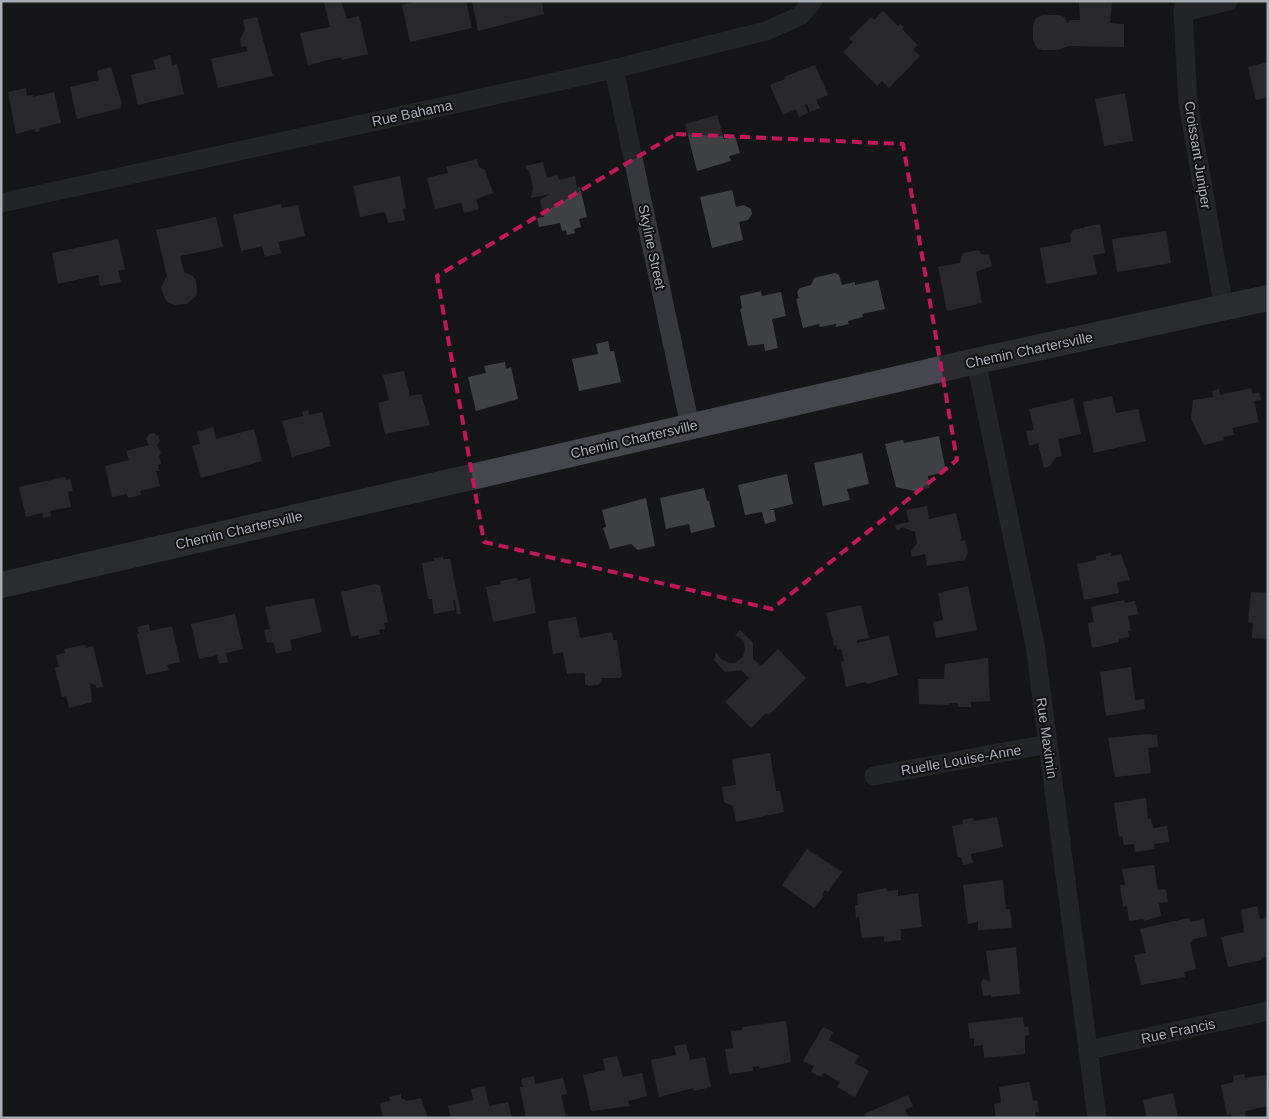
<svg xmlns="http://www.w3.org/2000/svg" width="1269" height="1119" font-family="Helvetica,sans-serif">
  <style>
    .building { fill: #404145 }
    .lines { fill: none; stroke-linecap: round; stroke-linejoin: round }
    .street { stroke: #37383d; stroke-width: 19 }
    .secondary { stroke: #45474d; stroke-width: 26 }
    .marked { fill: none; stroke: #c2185b; stroke-width: 4; stroke-dasharray: 10 6; stroke-linejoin: round }
    .labels { text-anchor: middle; stroke-width: 4; stroke-linejoin: round; paint-order: stroke }
    .street-label { font-size: 14px; fill: #a8adb8; stroke: #111113 }
  </style>
  <rect width="100%" height="100%" fill="#161618"/>
  <!-- building -->
  <path class="building" d="M341,1L347,19L359,16L368,54L342,60L341,57L308,65L300,33L330,27L324,2Z
    M417,1H466L472,28L410,42L402,5Z
    M472,1H542L544,14L478,31Z
    M1079,1L1112,2L1110,23L1124,24V47L1068,46L1058,50H1042L1036,47L1033,40V26L1036,18L1042,15H1058L1065,17L1067,23L1070,20H1080Z
    M883,11L898,26L900,24L904,27L902,29L918,45L913,49L920,56L889,88L882,81L877,86L843,52L853,42L849,39L871,17L874,20Z
    M257,17L273,76L218,88L211,59L248,51L246,46L241,47L240,39L245,30L243,20Z
    M170,55L172,65L177,64L184,94L138,105L131,75L156,69L153,60Z
    M1268,62V97L1256,100L1248,67Z
    M815,65L828,95L816,100L820,108L810,112L807,104L805,105L808,113L799,117L796,109L783,115L770,85L785,79L784,77Z
    M111,67L122,104L120,105L121,108L77,119L70,87L99,80L97,71Z
    M26,88L27,96L33,95V97L54,92L61,123L39,128L40,131L35,132L34,129L16,134L8,92Z
    M1125,93L1133,141L1104,146L1095,99Z
    M717,115L724,139L735,136L740,153L729,156L731,161L697,171L685,124Z
    M477,159L479,167L485,170L493,193L476,199L479,209L464,213L461,203L435,209L427,178L448,173L446,167Z
    M543,162L547,178L557,175L559,180L575,176L577,187H580L587,217L579,219L581,227L574,229L575,233L567,235L566,230L562,231L560,223L539,227L537,218L544,217L540,200L550,194L531,198L533,188L530,173L525,166Z
    M400,176L406,208L403,209L405,220L388,223L385,212L360,217L353,186Z
    M732,190L736,207L744,205L751,209L752,214L748,220L739,222L743,240L712,248L700,197Z
    M281,204L282,208L298,205L305,236L278,242L281,253L265,257L262,246L241,251L233,215Z
    M216,217L223,247L180,256L184,272L193,276L196,281L197,291L196,296L187,304L175,305L169,303L165,299L161,287L167,276L156,230Z
    M1100,224L1105,253L1093,255L1097,274L1046,284L1040,248L1071,242L1070,235L1073,230L1083,228V233L1084,227Z
    M1166,231L1171,263L1117,272L1112,239Z
    M118,239L125,269L118,271L121,282L100,286L98,275L58,284L52,253Z
    M979,250L981,254L989,255L992,266L976,272L982,303L947,311L938,267L960,263L963,253Z
    M835,273L839,275L842,285L855,282V285L878,280L885,309L862,314L863,317L848,321L849,324L836,327V324L820,327L819,324L803,328L796,299L799,298L797,292L800,288L811,285L814,278Z
    M761,291L762,296L781,292L786,316L772,319L778,348L765,351L764,344L748,346L740,309L742,308L740,296Z
    M608,341L610,351H614L621,382L579,391L572,359L598,354L596,344Z
    M505,362L506,369L511,367L518,399L476,411L468,377L486,373L484,366Z
    M404,371L410,396L421,394L430,425L385,434L378,403L389,400L383,375Z
    M1251,388L1253,394L1259,392L1261,400L1254,401L1259,422L1232,428L1234,435L1223,437L1224,440L1204,445L1191,419L1193,400L1213,397L1212,391L1219,389L1220,395Z
    M1112,396L1116,413L1138,409L1146,441L1094,453L1083,402Z
    M1073,399L1081,434L1058,439L1062,456L1056,457L1050,466L1044,468L1038,443L1029,446L1026,431L1034,430L1029,409Z
    M308,410L309,415L322,412L331,446L292,457L282,421L303,416L302,412Z
    M213,427L216,439L254,429L262,461L201,478L192,446L200,444L197,432Z
    M154,433L158,436L160,441L157,445L161,453L159,455L161,464L158,465L159,471H156L160,486L140,491L141,495L128,498L127,494L112,497L105,466L129,460L126,451L149,445L146,439L149,434Z
    M939,436L946,472L928,476L930,488L914,491L896,487L885,444L903,440L904,443Z
    M862,453L869,484L847,489L850,500L823,506L814,463Z
    M787,474L793,504L768,510H774L776,521L765,524L762,512L745,515L738,485Z
    M65,477L66,480L70,479L73,491L68,492L71,507L50,511L51,516L43,518L42,513L26,517L19,487Z
    M704,488L707,501H709L715,527L691,533L689,524L666,529L660,498Z
    M646,498L655,546L638,550L631,544L610,549L603,528L606,527L602,510Z
    M927,506L929,519L956,513L962,539L960,541L965,540L968,553L965,560L927,566L925,554L912,557L911,551L917,543L915,532L902,527L897,531L895,525L909,522L906,510Z
    M1111,553V556L1121,554L1130,580L1117,582L1119,593L1084,600L1077,564L1096,560V556Z
    M443,557V559H450L461,614H457L455,600H453L455,610L434,614L432,599H428L422,563L434,561V558Z
    M517,578L518,581L530,578L536,613L493,622L486,587L501,584L500,581Z
    M375,584L380,585L388,622L384,623L385,629L379,630L380,634L359,639L358,635L351,637L341,592Z
    M968,586L977,630L936,638L933,622L943,620L938,593Z
    M1251,592L1268,593V639L1252,638L1253,623L1248,622Z
    M314,598L322,632L290,640L292,650L276,654L273,642L267,643L264,630L270,629L265,607Z
    M1124,600L1125,603L1135,601L1138,614L1128,616L1131,630L1128,631L1129,637L1119,639V642L1092,648L1088,623L1094,622L1091,607Z
    M861,605L869,638L857,640V643L889,635L898,675L867,684L865,682L846,687L841,662L844,661L841,649L837,650L836,645H834L826,613Z
    M235,614L243,649L226,653L228,662L219,664L217,655L199,659L191,624Z
    M576,617L580,638L612,632L613,640H617L622,675L620,678H601L602,681L598,685L589,686L585,684V673L567,674L563,652L553,654L548,621Z
    M149,624L150,631L172,626L180,662L167,665L169,670L146,675L137,634H139L137,627Z
    M740,630L753,643V659L761,666L778,649L806,678L769,715L766,713L751,728L725,702L749,678L741,670L725,672L714,660L716,652L721,659L729,663H735L743,657L745,649L744,641L735,635Z
    M85,645L86,648L93,646L103,687L96,688V685L90,683L92,702L69,708L66,696L62,697L55,668L59,667L56,655L65,653L64,649Z
    M988,658L990,701L971,702V707H958V703H949V705L919,704L918,679H944L945,664Z
    M1131,667L1135,700L1144,699L1145,709L1106,716L1100,672Z
    M1147,734L1157,735L1158,747L1148,748L1151,773L1115,777L1108,738Z
    M770,753L776,791H780L784,812L736,822L733,806L724,802L722,787L736,785L732,759Z
    M1146,798L1148,819L1151,818L1153,828L1167,826L1169,842L1154,844L1155,849L1135,852L1134,844L1124,845L1122,836L1119,837L1114,803Z
    M997,817L1003,847L971,854L973,863L963,865L961,857H958L952,826L963,824L962,820L973,818L974,821Z
    M807,849L842,872L828,892L825,890L822,895L824,896L814,908L782,885Z
    M1154,865L1158,890L1166,889L1168,902L1159,903L1161,916L1144,921L1143,919L1129,921L1127,906L1123,907L1120,885H1125L1122,869Z
    M1003,880L1006,909H1010L1012,928L978,930V922L968,924L963,885Z
    M886,888L887,891L898,890V896L918,893L922,927L901,929V940L884,942V936L862,938L859,917L856,918L855,905H858L857,894Z
    M1257,906L1260,919L1268,917V956L1261,958V960L1228,967L1221,937L1244,932L1241,910Z
    M1189,918L1191,922L1204,919L1207,936L1194,939L1190,943L1196,969L1184,972L1185,977L1141,985L1134,955L1146,953L1140,929Z
    M1016,947L1020,994L991,997V995L983,996L981,983L983,979L990,981L986,951Z
    M1023,1017L1024,1027L1028,1026L1029,1035L1025,1036V1054L984,1058L983,1045L974,1046V1038L970,1039L968,1023Z
    M786,1021L791,1062L759,1069V1066L753,1067V1071L729,1074L725,1049L733,1048L731,1031L742,1030V1027Z
    M823,1027L833,1032L829,1040L859,1056L855,1063L869,1071L855,1097L837,1087L840,1082L824,1073L821,1077L811,1072L814,1066L803,1061Z
    M686,1044L690,1060L705,1057L711,1087L694,1091L693,1088L659,1097L651,1060L676,1055L674,1046Z
    M617,1056L623,1077L642,1073L647,1096L628,1101L630,1106L591,1111L583,1075L605,1070L603,1059Z
    M1244,1074L1245,1078L1266,1075L1268,1106L1245,1111L1246,1118H1232L1231,1114L1227,1115L1221,1085L1234,1082L1233,1076Z
    M534,1076L535,1084L563,1078L567,1094L561,1095L566,1116L526,1118L520,1087H523L521,1079Z
    M1029,1082L1033,1101L1037,1100L1039,1112H1035L1036,1118H996L994,1104L1001,1103L999,1087Z
    M485,1086L489,1106L508,1102L512,1118H451L448,1106L473,1100L471,1089Z
    M1173,1093L1178,1118H1147L1143,1100Z
    M401,1094V1098L407,1101L421,1098L428,1118H383L380,1103L390,1101L389,1097Z
    M908,1095L913,1106L905,1110L909,1118H866L864,1114Z"/>
  <g class="lines">
    <!-- street -->
    <path class="street" d="M1185,1L1183,12L1188,103L1224,308
      M1183,12L1228,1
      M614,69L690,426
      M1,203L614,69L766,31L800,16L813,1
      M976,361L1035,645L1097,1118
      M874,776L1048,744
      M1089,1050L1268,1011"/>
    <!-- secondary -->
    <path class="secondary" d="M1,585L976,361L1268,298"/>
  </g>
  <!-- marked area -->
  <path d="M0 0H1269V1119H0ZM676,134L903,144L957,460L772,609L484,542L437,276Z" fill="#161618" fill-opacity=".55" fill-rule="evenodd"/>
  <path class="marked" d="M676,134L903,144L957,460L772,609L484,542L437,276Z"/>
  <g class="labels">
    <!-- street labels -->
    <g class="street-label">
      <text transform="translate(412 113) rotate(-12)" y="5">Rue Bahama</text>
      <text transform="translate(1198 155) rotate(81)" y="5">Croissant Juniper</text>
      <text transform="translate(652 247) rotate(78)" y="5">Skyline Street</text>
      <text transform="translate(1029 350) rotate(-12)" y="5">Chemin Chartersville</text>
      <text transform="translate(634 439) rotate(-13)" y="5">Chemin Chartersville</text>
      <text transform="translate(239 530) rotate(-13)" y="5">Chemin Chartersville</text>
      <text transform="translate(1047 738) rotate(82)" y="5">Rue Maximin</text>
      <text transform="translate(961 760) rotate(-10)" y="5">Ruelle Louise-Anne</text>
      <text transform="translate(1178 1031) rotate(-12)" y="5">Rue Francis</text>
    </g>
  </g>
  <!-- border -->
  <rect width="1269" height="1119" fill="none" stroke="#a8adb8" stroke-width="5"/>
</svg>
